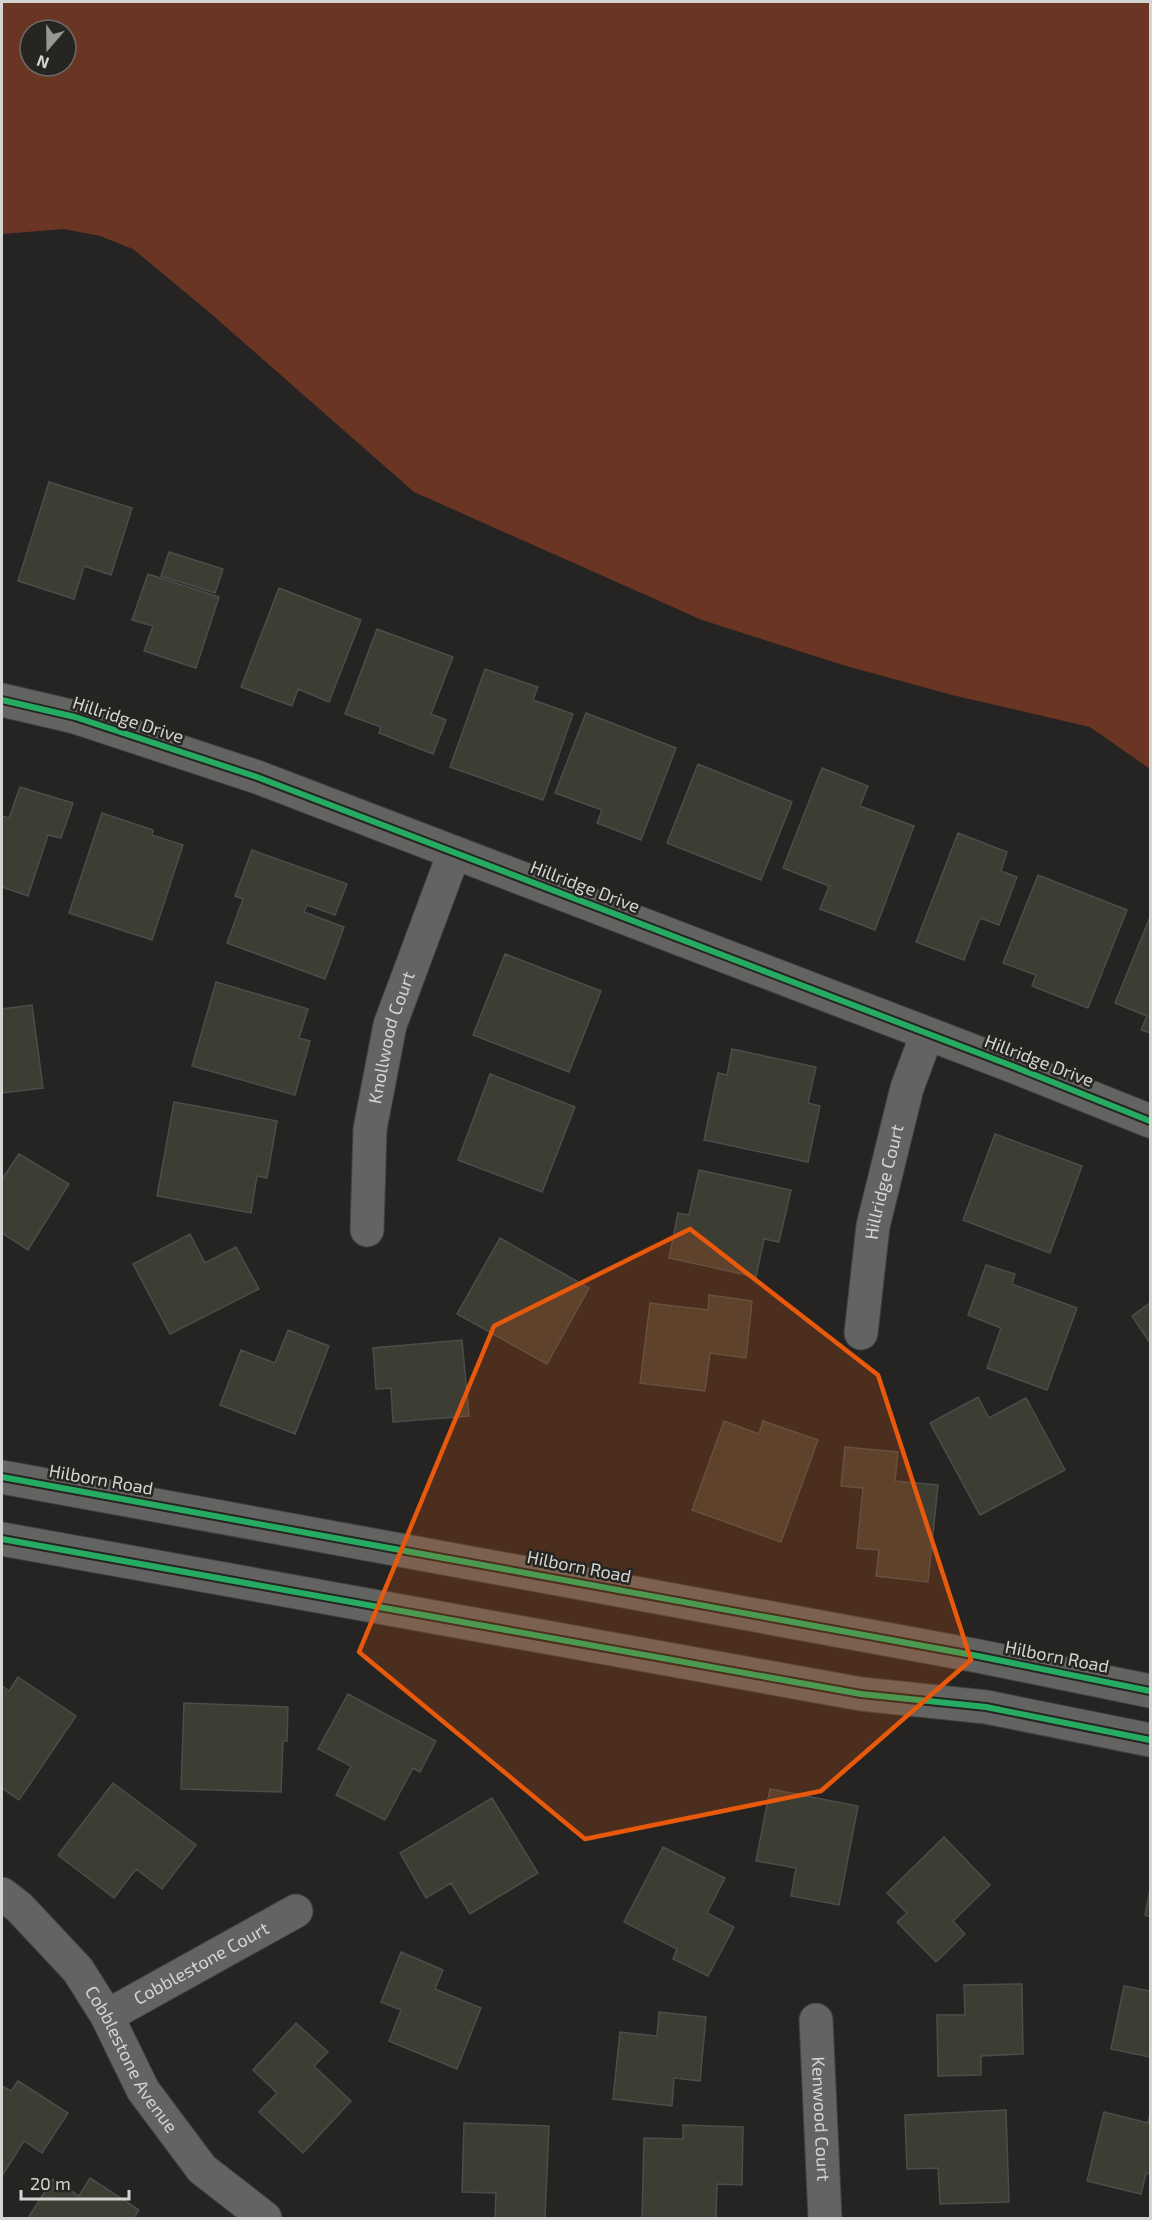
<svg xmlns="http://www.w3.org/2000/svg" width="1152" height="2220" font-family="'Exo 2',sans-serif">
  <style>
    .green { fill: #6b3524; fill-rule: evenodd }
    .building { fill: #3d3d34; stroke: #4c4c4b; stroke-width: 1.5 }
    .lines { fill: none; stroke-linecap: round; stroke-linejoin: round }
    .minor-casing { stroke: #414140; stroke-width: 35 }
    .minor { stroke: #636362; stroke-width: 33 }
    .cycleway-casing { stroke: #262522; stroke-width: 10 }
    .cycleway { stroke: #26ab63; stroke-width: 6 }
    .marked { fill: #e8590c; fill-opacity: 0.2; stroke: #e8590c; stroke-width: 4.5; stroke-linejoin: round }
    .labels { text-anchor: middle; stroke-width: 5; stroke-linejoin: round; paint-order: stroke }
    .street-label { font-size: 18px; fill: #d4d4d2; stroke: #262522 }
  </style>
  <rect width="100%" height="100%" fill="#252423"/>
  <!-- green -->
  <path class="green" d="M2,2H1150V769L1090,727L952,695L843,665L702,620L414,492L209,312L133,249L100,236L64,229L2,234ZM30,30H66V66H30Z"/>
  <!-- building -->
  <path class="building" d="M49,482L132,508L111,575L84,566L74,599L18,581Z
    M169,552L223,569L215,593L161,576Z
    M148,574L219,597L196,668L144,651L153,626L132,620Z
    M279,588L361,620L329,702L298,689L292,706L241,687Z
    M377,629L453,657L431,714L446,720L433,754L379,733L381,727L345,714Z
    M485,669L538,687L533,700L573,714L543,800L450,767Z
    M586,713L676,748L641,840L597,823L602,810L555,793Z
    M698,764L792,802L761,880L667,843Z
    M822,768L868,786L860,806L914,826L875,930L820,909L829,886L783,868Z
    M20,787L73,803L61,838L48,835L28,896L2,887V816L9,818Z
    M102,813L153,830L152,835L183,845L152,940L69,913Z
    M958,833L1007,852L1001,871L1017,877L999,925L980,918L964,960L916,942Z
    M252,850L347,884L335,915L307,905L304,912L344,927L325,979L227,943L243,899L235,896Z
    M1038,875L1127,910L1088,1008L1032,986L1036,975L1003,963Z
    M1150,917V1033L1141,1030L1147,1016L1115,1003Z
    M505,954L601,991L569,1072L473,1035Z
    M216,982L308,1009L299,1038L310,1041L295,1095L192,1066Z
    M32,1005L43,1088L2,1093V1009Z
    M732,1049L816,1067L808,1103L820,1106L808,1162L704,1140L718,1073L727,1075Z
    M490,1074L575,1107L542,1192L458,1160Z
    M174,1102L277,1121L267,1178L257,1176L251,1213L157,1196Z
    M995,1134L1082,1166L1050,1253L963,1220Z
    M19,1154L69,1184L28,1250L2,1233V1179Z
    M699,1170L791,1190L779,1242L764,1239L756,1277L669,1258L678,1213L689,1215Z
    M190,1234L205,1263L236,1247L259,1289L170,1334L133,1264Z
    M500,1238L589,1288L547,1364L457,1314Z
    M986,1265L1015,1274L1012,1284L1077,1308L1047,1390L987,1368L1001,1328L968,1315Z
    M709,1295L752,1301L746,1358L710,1353L705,1391L640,1383L650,1303L708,1310Z
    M1150,1303V1343L1132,1316Z
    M288,1330L329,1346L295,1434L220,1405L241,1350L275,1363Z
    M462,1340L469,1416L393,1422L391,1388L376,1389L373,1348Z
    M978,1397L989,1418L1026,1398L1065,1470L980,1515L930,1423Z
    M724,1421L759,1434L763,1421L818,1440L781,1542L692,1510Z
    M845,1447L898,1452L895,1481L938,1485L928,1582L876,1576L879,1550L857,1548L863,1488L841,1486Z
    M18,1677L76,1716L19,1800L2,1788V1686L9,1691Z
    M348,1694L436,1741L420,1772L413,1768L385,1820L336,1795L351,1766L318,1749Z
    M184,1703L288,1707L287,1741H283L281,1792L181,1789Z
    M113,1783L196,1845L162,1889L136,1869L114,1898L58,1855Z
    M770,1789L858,1806L839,1905L791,1896L796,1868L756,1861Z
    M492,1798L538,1873L470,1914L451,1883L426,1898L400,1853Z
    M944,1837L990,1885L953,1921L965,1934L936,1962L897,1922L907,1913L887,1893Z
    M663,1847L725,1878L707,1913L734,1927L708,1976L673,1959L677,1949L624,1922Z
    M1150,1889V1917L1145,1915Z
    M401,1952L443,1970L435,1989L481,2008L457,2069L389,2041L401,2010L381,2002Z
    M1022,1984L1023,2054L981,2056V2075L938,2076L937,2015H965L964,1985Z
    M1124,1986L1150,1991V2057L1111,2049Z
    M659,2012L706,2017L700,2081L674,2078L672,2106L613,2099L620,2032L657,2036Z
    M296,2023L328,2052L314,2066L351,2101L303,2153L259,2112L277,2093L253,2070Z
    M18,2081L68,2113L42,2153L24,2141L2,2176V2086L11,2091Z
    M1006,2110L1009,2202L940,2204L938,2168L907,2169L905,2115Z
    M1104,2112L1148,2123L1150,2113V2174L1146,2173L1141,2194L1087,2181Z
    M464,2123L549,2126L545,2218H495L496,2193L462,2192Z
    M683,2125L743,2127L742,2185L717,2184L716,2218H642L644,2138L683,2139Z
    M90,2178L139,2210L134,2218H28L53,2179L79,2196Z"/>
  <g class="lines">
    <!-- minor casing -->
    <g class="minor-casing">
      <g id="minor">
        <path d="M2,700L75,717L257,777L1015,1067L1150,1121"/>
        <path id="s1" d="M367,1230L370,1129L390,1025L454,853"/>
        <path id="s2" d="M861,1333L873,1226L907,1088L927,1034"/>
        <path d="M2,1477L978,1656L1150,1691"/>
        <path d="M2,1539L861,1694L986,1707L1150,1740"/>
        <path id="s3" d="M2,1894L19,1907L78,1970L107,2016L143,2090L202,2169L265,2218"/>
        <path id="s4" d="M107,2016L296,1911"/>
        <path id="s5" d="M816,2020L825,2218"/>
      </g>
    </g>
    <!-- minor -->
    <use href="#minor" class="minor"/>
    <!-- cycleway casing -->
    <g class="cycleway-casing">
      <path id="cycleway" d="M2,700L75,717L257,777L1015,1067L1150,1121
        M2,1477L978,1656L1150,1691
        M2,1539L861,1694L986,1707L1150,1740"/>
    </g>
    <!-- cycleway -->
    <use href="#cycleway" class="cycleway"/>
  </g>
  <!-- marked area -->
  <path class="marked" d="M690,1229L878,1375L971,1660L821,1791L585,1839L359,1652L494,1326Z"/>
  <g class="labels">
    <!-- street labels -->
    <g class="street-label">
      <text transform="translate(128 720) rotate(18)" y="6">Hillridge Drive</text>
      <text transform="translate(585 887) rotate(21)" y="6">Hillridge Drive</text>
      <text dy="6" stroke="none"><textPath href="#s1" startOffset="195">Knollwood Court</textPath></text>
      <text transform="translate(1039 1061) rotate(21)" y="6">Hillridge Drive</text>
      <text dy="6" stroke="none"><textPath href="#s2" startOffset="153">Hillridge Court</textPath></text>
      <text transform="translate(101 1480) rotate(10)" y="6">Hilborn Road</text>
      <text transform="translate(579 1567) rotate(11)" y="6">Hilborn Road</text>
      <text transform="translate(1057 1657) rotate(11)" y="6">Hilborn Road</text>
      <text dy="6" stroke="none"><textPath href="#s4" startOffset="108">Cobblestone Court</textPath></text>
      <text dy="6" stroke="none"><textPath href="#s3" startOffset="212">Cobblestone Avenue</textPath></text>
      <text dy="6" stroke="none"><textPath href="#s5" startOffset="99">Kenwood Court</textPath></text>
    </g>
  </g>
  <!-- border -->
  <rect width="1152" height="2220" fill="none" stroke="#d4d4d2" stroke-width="6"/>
  <!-- north arrow -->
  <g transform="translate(48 48) rotate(200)"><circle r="28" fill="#262522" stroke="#6c6b68" stroke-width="1.5"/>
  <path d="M0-4.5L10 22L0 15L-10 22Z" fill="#979695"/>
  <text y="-9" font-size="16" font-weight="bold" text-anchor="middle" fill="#d4d4d2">N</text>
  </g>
  <!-- scale -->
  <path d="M21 2190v9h108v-9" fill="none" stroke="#d4d4d2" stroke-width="3"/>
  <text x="30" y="2190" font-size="18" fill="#d4d4d2" stroke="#262522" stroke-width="4.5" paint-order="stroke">20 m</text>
</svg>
